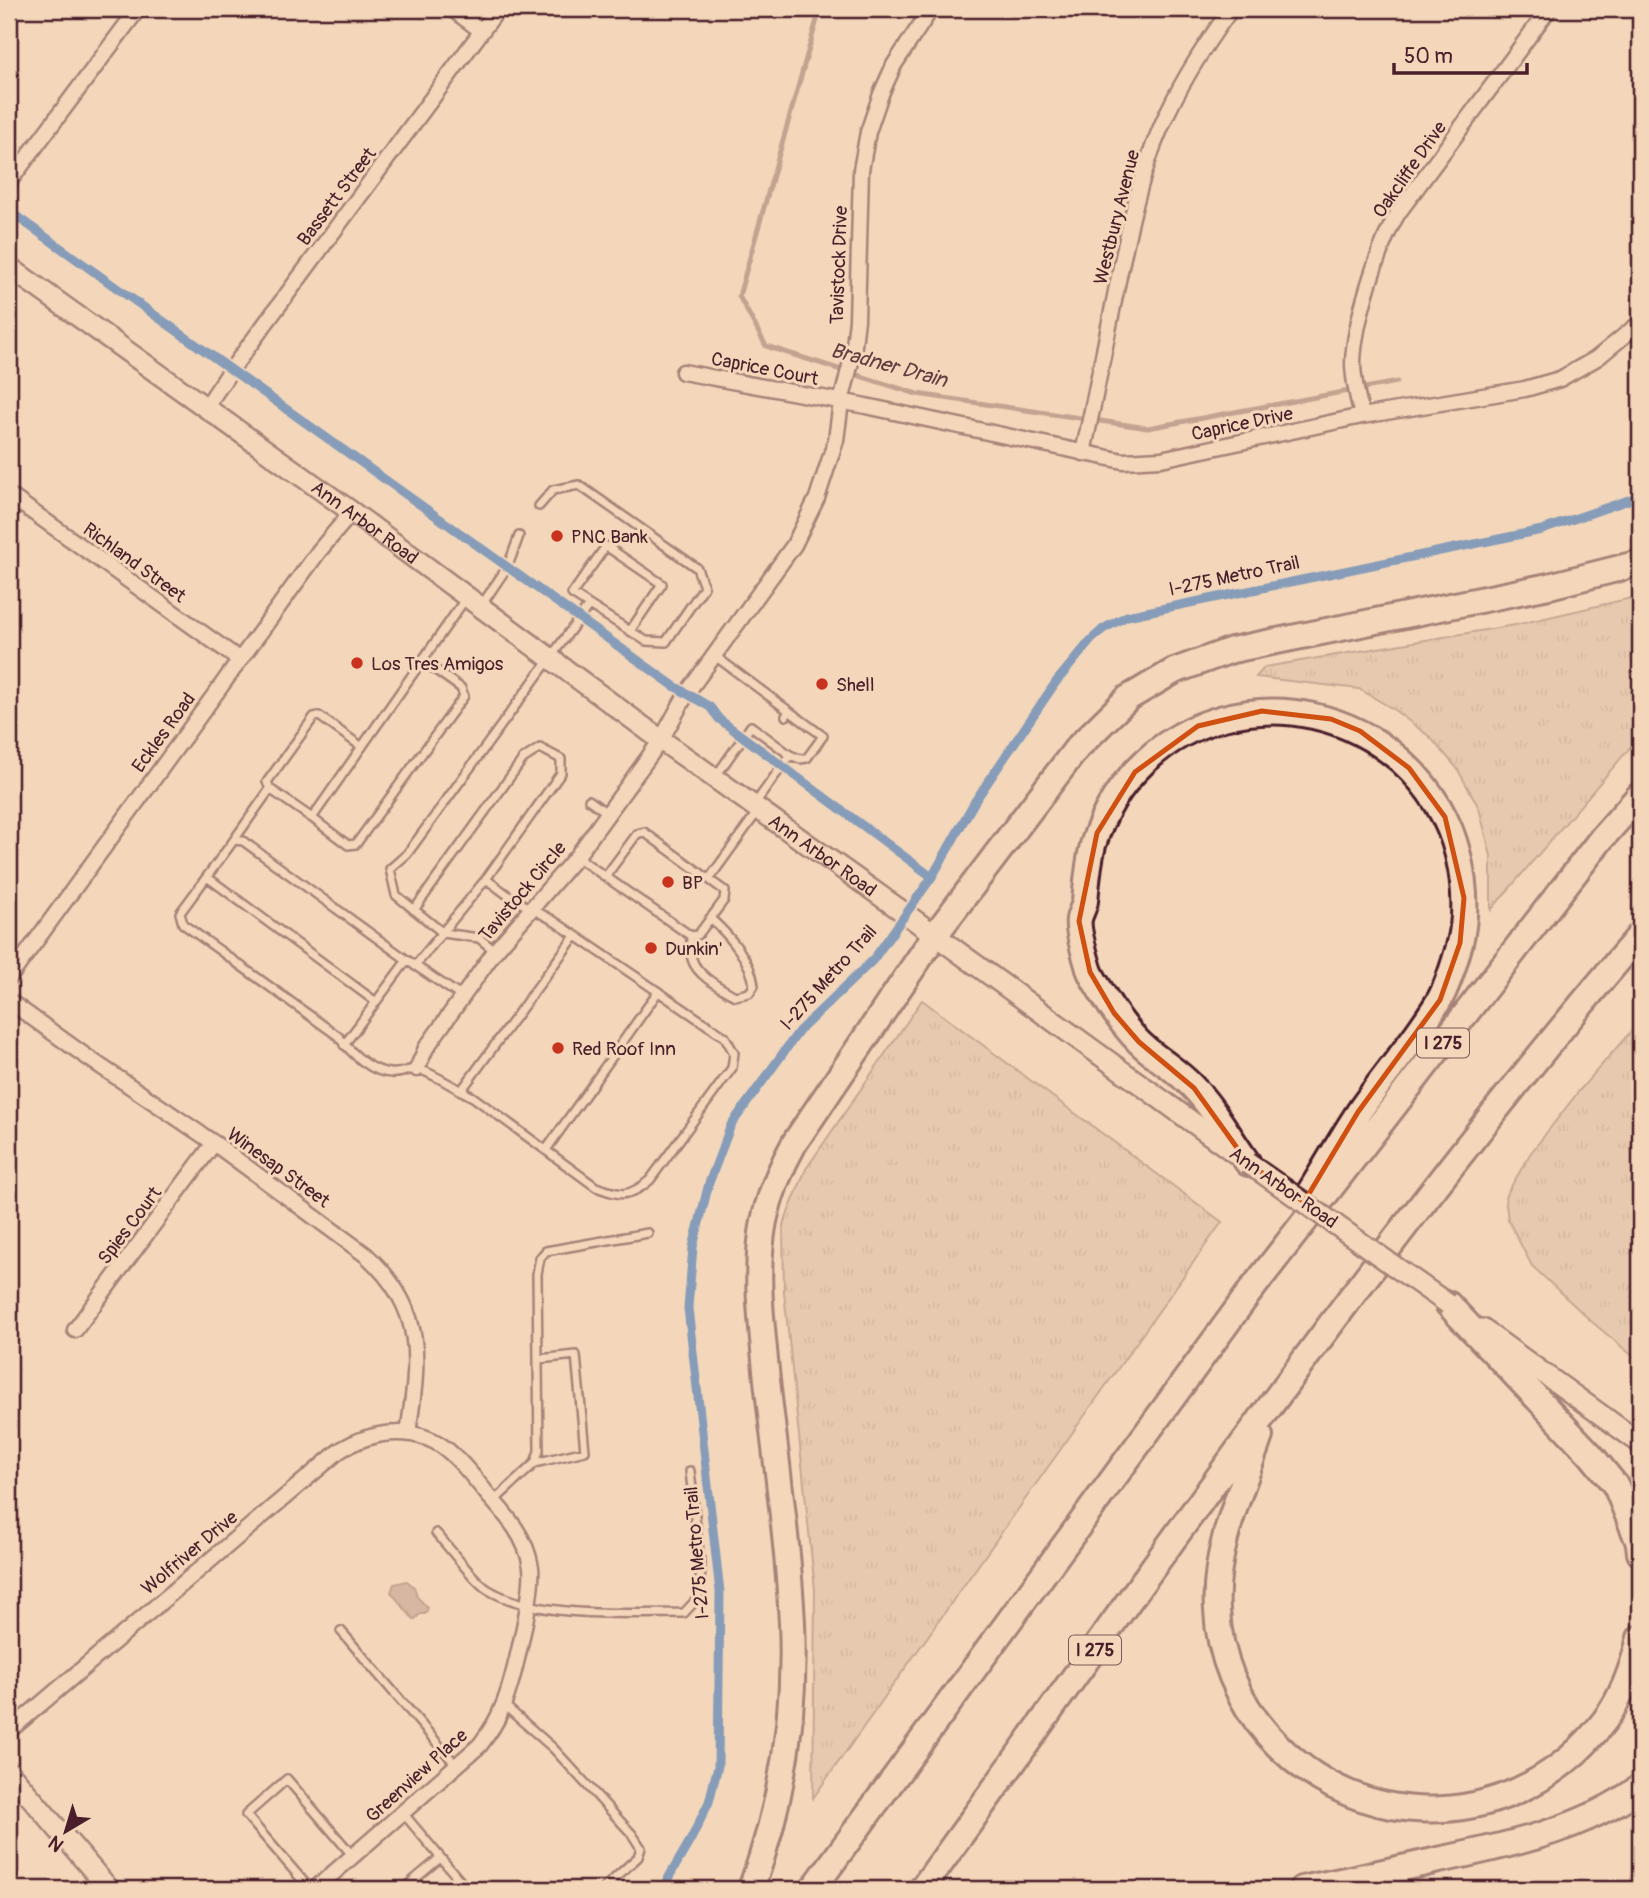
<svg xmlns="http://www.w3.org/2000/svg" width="1649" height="1898" font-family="Pangolin,sans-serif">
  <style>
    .grass { fill: url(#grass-tufts); stroke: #916c66; stroke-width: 2 }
    .water { fill: #b39183; stroke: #896360; stroke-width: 2 }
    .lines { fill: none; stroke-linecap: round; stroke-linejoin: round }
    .stream { stroke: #896360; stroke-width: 5 }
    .lane-casing { stroke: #4a1f2b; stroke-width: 12 }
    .street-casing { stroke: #4a1f2b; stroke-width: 19 }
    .secondary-casing { stroke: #4a1f2b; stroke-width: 24 }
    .highway-casing { stroke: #4a1f2b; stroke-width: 30 }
    .lane { stroke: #f4d7ba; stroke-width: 7 }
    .street { stroke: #f4d7ba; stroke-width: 14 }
    .secondary { stroke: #f4d7ba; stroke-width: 19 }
    .highway { stroke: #f4d7ba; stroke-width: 24 }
    .secondary-bridge-casing { stroke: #4a1f2b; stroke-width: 24; stroke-linecap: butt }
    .secondary-bridge { stroke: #f4d7ba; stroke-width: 19 }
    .cycleway-casing { stroke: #f4d7ba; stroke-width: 13 }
    .cycleway { stroke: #0057b8; stroke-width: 9 }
    .marked { fill: none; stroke: #d05011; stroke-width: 5; stroke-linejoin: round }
    .poi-dot { fill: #c8321e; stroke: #f4d7ba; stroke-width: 2.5 }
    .labels { text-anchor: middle; stroke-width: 6; stroke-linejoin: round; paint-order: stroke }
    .shield { fill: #f4d7ba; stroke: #7d5656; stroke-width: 2 }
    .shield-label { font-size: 18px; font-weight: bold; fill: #4a1f2b }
    .street-label { font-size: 19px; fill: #4a1f2b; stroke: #f4d7ba }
    .poi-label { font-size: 19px; fill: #4a1f2b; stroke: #f4d7ba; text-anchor: start }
    .water-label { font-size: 21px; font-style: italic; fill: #643c41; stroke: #f4d7ba }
  </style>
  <defs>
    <pattern id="grass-tufts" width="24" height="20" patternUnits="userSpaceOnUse" patternTransform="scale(1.75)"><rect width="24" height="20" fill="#d8b9a2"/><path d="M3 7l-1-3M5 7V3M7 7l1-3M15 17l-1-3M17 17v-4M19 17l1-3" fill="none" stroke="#b19684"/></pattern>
  </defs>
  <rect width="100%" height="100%" fill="#f4d7ba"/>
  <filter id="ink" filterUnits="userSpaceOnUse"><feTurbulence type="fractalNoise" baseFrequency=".0143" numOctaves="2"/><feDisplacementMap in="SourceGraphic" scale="14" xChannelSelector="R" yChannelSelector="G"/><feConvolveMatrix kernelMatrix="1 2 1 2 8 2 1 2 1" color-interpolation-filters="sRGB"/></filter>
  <g filter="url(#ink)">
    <!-- grass -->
    <path class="grass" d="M1640,596V736L1491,910V856L1479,808L1457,768L1430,737L1393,709L1359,689L1256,677L1265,667L1515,625Z
      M922,1000L1222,1222L813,1798L815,1590L784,1292L783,1225L806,1169Z
      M1640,1021V1362L1591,1321L1532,1266L1508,1220L1505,1197L1530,1154L1579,1091Z"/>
    <!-- water -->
    <path class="water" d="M407,1581L414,1587L418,1598L428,1608L425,1614H420L414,1620L391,1592L394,1584Z"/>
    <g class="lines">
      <!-- stream -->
      <path class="stream" d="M820,9L739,296L766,346L917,394L1148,428L1397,382"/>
      <!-- lane casing -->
      <g class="lane-casing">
        <path id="lane" d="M589,605L572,594L606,546L662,584L630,631
          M481,606L508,566L519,536
          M715,656L789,711L786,716
          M789,711L823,736L807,758L800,759L790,755
          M362,747L319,716L314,717L267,782L270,789L312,818L466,598
          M716,776L751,726L790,755L754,805
          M589,800L607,813
          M312,818L348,845L356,844L464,696L461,688L423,661
          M234,840L270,789
          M577,857L691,936L698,935L724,900L725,891L644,832L637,834L605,877
          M207,877L376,1002
          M709,879L758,811
          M414,910L523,759L540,748L561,759V773L486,879L513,899L551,919L725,1037L734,1053L732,1068L650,1180C629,1198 621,1196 596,1187L473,1097C460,1091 431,1072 418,1069C411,1068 403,1073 396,1073C373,1075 351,1053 338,1036L183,924L180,913L234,840L243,841L407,960L462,997
          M691,936C691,943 690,952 692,959C697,976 721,988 735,996L749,993L754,986C752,961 728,934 710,918
          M495,951L479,938L443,933L396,895L390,869L407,854L589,605L646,641L666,642L704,587L697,568L579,485L553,490L539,506
          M415,966L486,879
          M344,1045L407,960
          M461,1091L575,936
          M546,1150L658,992
          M535,1463L585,1451L576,1355L539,1359
          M494,1501L535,1463L539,1451L537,1274L540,1258L546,1251L648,1233
          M436,1533C450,1548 472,1579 487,1589C535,1619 628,1613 684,1613L698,1598L701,1570L690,1471
          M341,1631L457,1766
          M504,1705L553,1748L632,1834L641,1848L638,1857L603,1889
          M403,1813L467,1889
          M310,1889L246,1815L287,1779L353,1856
          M403,1889L440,1858"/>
      </g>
      <!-- street casing -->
      <g class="street-casing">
        <path id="street" d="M452,9L482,31
          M9,182L138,9
          M683,372L866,406L1123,461L1161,459L1362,416L1525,389L1560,379L1597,358L1635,327
          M206,407L231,370L498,9
          M1362,416C1358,399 1353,381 1353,363C1354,323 1378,247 1398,213L1549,9
          M1083,453C1095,397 1106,341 1117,286C1128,232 1139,178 1161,127C1179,85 1204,46 1231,9
          M9,495L240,660
          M9,514L17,502
          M9,978L319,551L352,512
          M9,1001L84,1055L214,1143L366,1255C426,1310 419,1360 408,1433
          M417,1069L426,1048L495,951L577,856L661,740L687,693L794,545L817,498L836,440L841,402L853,354L857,320L861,170L868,132L881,94L894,65L931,9
          M75,1330L214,1143
          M9,1731L339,1451C374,1429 421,1424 453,1455C466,1467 477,1481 488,1495C508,1517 526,1537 531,1567C534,1592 513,1684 502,1708C497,1722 489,1733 480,1745L315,1889"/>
      </g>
      <!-- secondary casing -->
      <g class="secondary-casing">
        <g id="secondary">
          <path id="s1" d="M9,267L352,512L661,740L906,914L1239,1156"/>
          <path d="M1482,1329L1640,1443"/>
          <path d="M9,1772L109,1889"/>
        </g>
      </g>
      <!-- highway casing -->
      <g class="highway-casing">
        <path id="highway" d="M1248,1163C1230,1138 1214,1108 1192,1086C1176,1069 1155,1058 1139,1042C1125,1028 1114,1012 1104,996C1099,987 1092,978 1089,969C1086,958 1077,930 1079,919C1080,913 1084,908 1085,901C1087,882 1088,864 1093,845C1135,711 1295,669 1400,760C1428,785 1449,818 1458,855C1465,884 1467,914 1460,943C1455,961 1448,986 1438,1002C1415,1040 1385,1074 1360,1110C1341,1138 1325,1168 1307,1196
          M1448,1304L1591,1455L1616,1486L1639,1543L1640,1553
          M1260,1436C1241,1492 1213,1550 1217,1610C1219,1656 1238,1701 1268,1735C1362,1841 1521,1832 1605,1720C1623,1696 1633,1667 1640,1638
          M751,1889C782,1804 796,1714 792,1623C788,1542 776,1461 767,1380C762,1327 754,1273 764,1221C770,1193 781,1167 795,1142L935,935L1077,748L1128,698L1174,671L1232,650L1549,586L1640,563
          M813,1889L1249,1293L1602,838L1640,795
          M922,1889C1155,1567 1381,1237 1640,935
          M1302,1889C1346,1880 1390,1871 1434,1861C1501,1847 1585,1830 1640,1787"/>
      </g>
      <!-- lane -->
      <use href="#lane" class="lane"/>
      <!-- street -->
      <use href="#street" class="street"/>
      <!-- secondary -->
      <use href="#secondary" class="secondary"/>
      <!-- highway -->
      <use href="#highway" class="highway"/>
      <!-- secondary-bridge casing -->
      <g class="secondary-bridge-casing">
        <path id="secondary-bridge" d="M1248,1163L1448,1304"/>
      </g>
      <!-- secondary-bridge -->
      <use href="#secondary-bridge" class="secondary-bridge"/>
      <!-- cycleway casing -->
      <g class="cycleway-casing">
        <path id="cycleway" d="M9,211L674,686L710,707L719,719L932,877
          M662,1889L691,1839L709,1802L718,1766L720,1592L688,1308L693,1247L709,1183L731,1125L799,1031L873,960L932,877L975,801L1056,682L1091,640L1103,629L1127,616L1542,530L1640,496"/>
      </g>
      <!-- cycleway -->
      <use href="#cycleway" class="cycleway"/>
    </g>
  </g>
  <!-- marked area -->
  <path d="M0 0H1649V1898H0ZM1262,711L1331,719L1360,731L1409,768L1445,817L1464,898L1460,943L1440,1000L1358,1112L1304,1202L1248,1163L1194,1088L1139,1042L1114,1013L1090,972L1079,921L1097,833L1135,772L1198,726Z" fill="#f4d7ba" fill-opacity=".55" fill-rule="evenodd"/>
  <path class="marked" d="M1262,711L1331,719L1360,731L1409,768L1445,817L1464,898L1460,943L1440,1000L1358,1112L1304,1202L1248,1163L1194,1088L1139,1042L1114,1013L1090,972L1079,921L1097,833L1135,772L1198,726Z"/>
  <!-- markers -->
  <g class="poi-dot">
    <circle cx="557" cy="536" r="7"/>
    <circle cx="357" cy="663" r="7"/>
    <circle cx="822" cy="684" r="7"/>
    <circle cx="668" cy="882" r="7"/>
    <circle cx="651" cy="948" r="7"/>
    <circle cx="558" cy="1048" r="7"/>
  </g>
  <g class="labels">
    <!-- shield labels -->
    <g class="shield">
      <rect x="1417" y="1028.5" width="52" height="29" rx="5"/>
      <rect x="1069" y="1635.5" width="52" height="29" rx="5"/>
    </g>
    <g class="shield-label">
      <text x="1443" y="1049">I 275</text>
      <text x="1095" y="1656">I 275</text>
    </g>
    <!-- street labels -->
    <g class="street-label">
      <text transform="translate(1409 169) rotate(-55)" y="7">Oakcliffe Drive</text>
      <text transform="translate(336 196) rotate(-53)" y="7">Bassett Street</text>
      <text transform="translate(1116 217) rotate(-76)" y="7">Westbury Avenue</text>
      <text transform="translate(838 265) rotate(-88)" y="7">Tavistock Drive</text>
      <text transform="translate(765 368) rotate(11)" y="7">Caprice Court</text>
      <text transform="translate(1242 423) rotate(-12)" y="7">Caprice Drive</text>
      <text dy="7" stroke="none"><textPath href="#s1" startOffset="438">Ann Arbor Road</textPath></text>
      <text transform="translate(135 562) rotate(36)" y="7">Richland Street</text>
      <text transform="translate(1234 575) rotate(-12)" y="7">I-275 Metro Trail</text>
      <text transform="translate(163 732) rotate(-54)" y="7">Eckles Road</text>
      <text dy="7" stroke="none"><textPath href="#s1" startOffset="1004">Ann Arbor Road</textPath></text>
      <text transform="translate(522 891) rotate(-50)" y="7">Tavistock Circle</text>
      <text transform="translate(828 977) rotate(-48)" y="7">I-275 Metro Trail</text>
      <text transform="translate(279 1167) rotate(36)" y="7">Winesap Street</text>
      <text transform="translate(1284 1187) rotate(35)" y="7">Ann Arbor Road</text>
      <text transform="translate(129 1225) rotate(-53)" y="7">Spies Court</text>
      <text transform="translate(189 1552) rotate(-40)" y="7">Wolfriver Drive</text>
      <text transform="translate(696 1553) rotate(-95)" y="7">I-275 Metro Trail</text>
      <text transform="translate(416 1775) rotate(-42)" y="7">Greenview Place</text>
    </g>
    <!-- poi labels -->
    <g class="poi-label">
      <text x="571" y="543">PNC Bank</text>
      <text x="371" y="670">Los Tres Amigos</text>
      <text x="836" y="691">Shell</text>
      <text x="682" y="889">BP</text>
      <text x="665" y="955">Dunkin'</text>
      <text x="572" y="1055">Red Roof Inn</text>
    </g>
    <!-- water labels -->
    <g class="water-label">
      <text transform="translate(889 365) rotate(15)" y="7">Bradner Drain</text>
    </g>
  </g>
  <!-- margin -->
  <rect width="1649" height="1898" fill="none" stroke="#f4d7ba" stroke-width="35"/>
  <rect x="18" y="18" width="1614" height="1863" fill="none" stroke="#4a1f2b" stroke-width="2.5" filter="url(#ink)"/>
  <!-- north arrow -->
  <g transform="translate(66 1831) rotate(218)" stroke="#f4d7ba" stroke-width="5" paint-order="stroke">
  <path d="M0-5L12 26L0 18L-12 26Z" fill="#4a1f2b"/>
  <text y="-10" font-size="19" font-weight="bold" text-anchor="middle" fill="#4a1f2b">N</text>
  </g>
  <!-- scale -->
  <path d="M1394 63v10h133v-10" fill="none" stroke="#4a1f2b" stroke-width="3.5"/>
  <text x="1404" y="63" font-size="21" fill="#4a1f2b" stroke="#f4d7ba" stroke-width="5" paint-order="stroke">50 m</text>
</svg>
